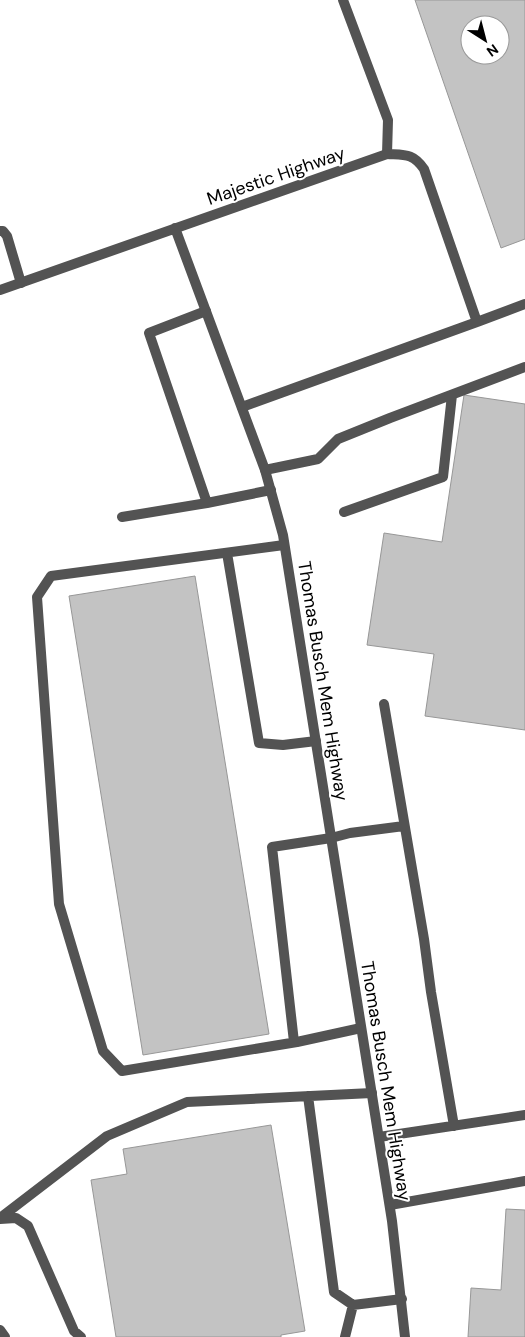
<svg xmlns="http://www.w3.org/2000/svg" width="525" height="1337" font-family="'DM Sans',sans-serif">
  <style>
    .building { fill: #c3c3c3; stroke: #979797; fill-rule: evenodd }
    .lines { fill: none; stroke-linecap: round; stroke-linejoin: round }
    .service { stroke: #535353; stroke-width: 10 }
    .minor { stroke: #535353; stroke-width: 10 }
    .labels { text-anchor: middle; stroke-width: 4; stroke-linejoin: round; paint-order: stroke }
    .street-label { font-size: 18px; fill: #000; stroke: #fff }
  </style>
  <rect width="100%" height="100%" fill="#fff"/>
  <!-- building -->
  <path class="building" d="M415,0H525V239L501,248ZM470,25H500V55H470Z
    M464,395L525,404V730L425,716L434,654L367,645L384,533L442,542Z
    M195,576L269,1034L143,1055L69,596Z
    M271,1125L305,1331L281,1335V1337H116L91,1180L127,1174L123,1149Z
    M506,1209L525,1210V1337H468L471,1288L501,1290Z"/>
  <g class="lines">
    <!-- service -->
    <path class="service" d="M0,231H3L7,236L21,283
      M206,311L149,333L207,503L271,490
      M477,322L525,304
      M242,407L477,322L424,169C413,153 405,155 387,154L388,120L343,0
      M265,470L318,459L338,439L390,418L525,367
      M344,512L443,477L452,395
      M122,517L207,503
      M284,545L51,576L37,597L59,904L103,1051L122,1071L297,1042L361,1028
      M227,553L259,743L283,745L316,741
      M384,704L424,939L431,992L454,1126
      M294,1042L272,847L331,838L350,833L404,826
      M308,1096L334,1292L353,1305
      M379,1137L525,1115
      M390,1205L525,1181
      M0,1218L107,1136L187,1102L372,1093
      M0,1219L16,1218L28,1226L74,1331L81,1337
      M0,1330L5,1337
      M345,1337L353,1305L402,1299"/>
    <!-- minor -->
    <path class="minor" d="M175,228L265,470L283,535L392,1221L405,1337
      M0,290L387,154"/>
  </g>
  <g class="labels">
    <!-- street labels -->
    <g class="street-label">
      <text transform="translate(276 176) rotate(-19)" y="6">Majestic Highway</text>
      <text transform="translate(323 681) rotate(81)" y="6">Thomas Busch Mem Highway</text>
      <text transform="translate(386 1081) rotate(81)" y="6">Thomas Busch Mem Highway</text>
    </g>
  </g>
  <!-- north arrow -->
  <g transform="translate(485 40) rotate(144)"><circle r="24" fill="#ffffff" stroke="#999999"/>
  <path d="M0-4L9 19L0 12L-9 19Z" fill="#000000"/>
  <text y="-8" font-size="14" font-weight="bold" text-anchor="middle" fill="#000000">N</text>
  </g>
</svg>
